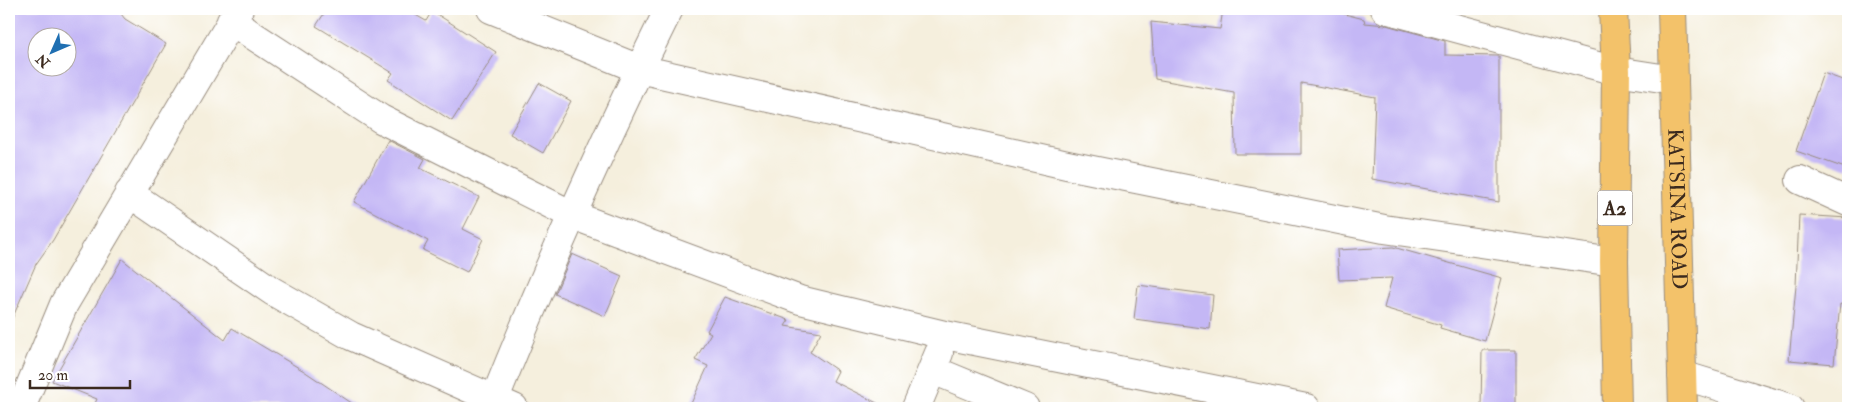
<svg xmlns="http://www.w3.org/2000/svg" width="1857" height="417" font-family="'IM FELL Double Pica',serif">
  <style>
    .building { fill: #c4b7f5; fill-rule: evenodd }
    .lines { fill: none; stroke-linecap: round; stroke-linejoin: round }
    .street-casing { stroke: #988c7e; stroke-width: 30 }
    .highway-casing { stroke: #988c7e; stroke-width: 30 }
    .street { stroke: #fff; stroke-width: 28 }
    .highway { stroke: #f3c26a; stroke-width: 28 }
    .labels { text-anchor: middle; stroke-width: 4; stroke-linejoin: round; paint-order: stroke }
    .shield { fill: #fff; stroke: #766a62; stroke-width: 1 }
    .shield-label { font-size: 20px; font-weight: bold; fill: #3b2a1e }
    .street-label { font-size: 21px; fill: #3b2a1e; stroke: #fff }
  </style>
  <rect width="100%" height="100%" fill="#fff"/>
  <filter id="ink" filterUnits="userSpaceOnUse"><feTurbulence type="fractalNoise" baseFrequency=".02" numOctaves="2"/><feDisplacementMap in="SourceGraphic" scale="10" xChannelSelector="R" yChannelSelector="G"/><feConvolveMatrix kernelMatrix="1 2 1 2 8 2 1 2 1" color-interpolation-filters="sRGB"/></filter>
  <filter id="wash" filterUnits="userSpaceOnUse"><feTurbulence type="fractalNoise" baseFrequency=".0096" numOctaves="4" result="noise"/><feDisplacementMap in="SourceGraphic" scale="20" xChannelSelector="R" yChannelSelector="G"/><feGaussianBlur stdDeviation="1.12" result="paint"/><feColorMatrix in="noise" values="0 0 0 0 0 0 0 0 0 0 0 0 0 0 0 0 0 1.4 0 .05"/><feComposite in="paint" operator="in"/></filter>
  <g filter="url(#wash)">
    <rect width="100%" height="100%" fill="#f5efdd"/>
    <g id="blocks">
      <!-- building -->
      <path class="building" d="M9,9H117L125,19L166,44L53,240L36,264L9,326ZM38,38H68V68H38Z
        M327,9H405L426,21L432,11L496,52L452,121L388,80L393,73L316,26Z
        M1223,9H1325L1364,19L1365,23L1386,25L1445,41V55L1499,56V202L1372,179L1375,97L1301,83V154H1235L1234,93L1155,79L1151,22L1220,29Z
        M1823,73L1848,82V169L1796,151Z
        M539,83L571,101L543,153L510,134Z
        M388,140L425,159L420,168L479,197L463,229L483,239L467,272L423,250L428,241L354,202Z
        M1799,215L1848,218V306L1840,304L1834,364L1789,360L1796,286Z
        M1393,247L1502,278L1485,341L1440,328L1441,325L1384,308L1392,278L1339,280L1337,250Z
        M572,254L622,276L605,316L555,294Z
        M122,259L225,340L232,328L304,371L359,408H93L97,399L52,381Z
        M1138,285L1213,295L1210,329L1134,319Z
        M725,297L789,320L785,326L821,332L810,352L838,371L833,381L887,408H689L708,366L695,360L711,333L707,331Z
        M1482,350H1516V408H1481Z"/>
    </g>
  </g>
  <g filter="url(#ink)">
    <use href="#blocks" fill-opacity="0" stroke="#988c7e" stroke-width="1"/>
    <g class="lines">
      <!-- street casing -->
      <g class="street-casing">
        <path id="street" d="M491,9L639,69L1067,165L1384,229L1614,262
          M1385,9L1616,71L1674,80
          M231,21L381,119L572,215L800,300L945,335L1306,408
          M1800,180L1848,202
          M129,193L272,291L351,336L514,408
          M933,370L1025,408
          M1682,375L1790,408
          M21,408L64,304L239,9
          M491,408C545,273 604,139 669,9
          M916,408L939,353"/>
      </g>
      <!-- highway casing -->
      <g class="highway-casing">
        <g id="highway">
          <path d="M1613,9L1616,71L1614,262L1617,408"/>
          <path id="s1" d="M1672,9L1683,408"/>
        </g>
      </g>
      <!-- street -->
      <use href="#street" class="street"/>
      <!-- highway -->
      <use href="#highway" class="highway"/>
    </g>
  </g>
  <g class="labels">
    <!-- shield labels -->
    <rect class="shield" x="1597.5" y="190.5" width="35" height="35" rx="4"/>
    <g class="shield-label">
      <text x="1615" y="215">A2</text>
    </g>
    <!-- street labels -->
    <g class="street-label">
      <text dy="7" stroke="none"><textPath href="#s1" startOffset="200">KATSINA ROAD</textPath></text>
    </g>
  </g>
  <!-- margin -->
  <rect width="1857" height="417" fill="none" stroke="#fff" stroke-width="30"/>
  <!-- north arrow -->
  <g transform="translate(52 52) rotate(225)"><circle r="24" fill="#ffffff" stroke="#b1aaa5"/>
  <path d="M0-4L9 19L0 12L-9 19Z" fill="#1f6fb2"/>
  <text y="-8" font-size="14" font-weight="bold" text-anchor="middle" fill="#3b2a1e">N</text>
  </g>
  <!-- scale -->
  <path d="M30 380v8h100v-8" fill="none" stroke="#3b2a1e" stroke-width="2.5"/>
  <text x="38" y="380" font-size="15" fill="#3b2a1e" stroke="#ffffff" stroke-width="4" paint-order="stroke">20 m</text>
</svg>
